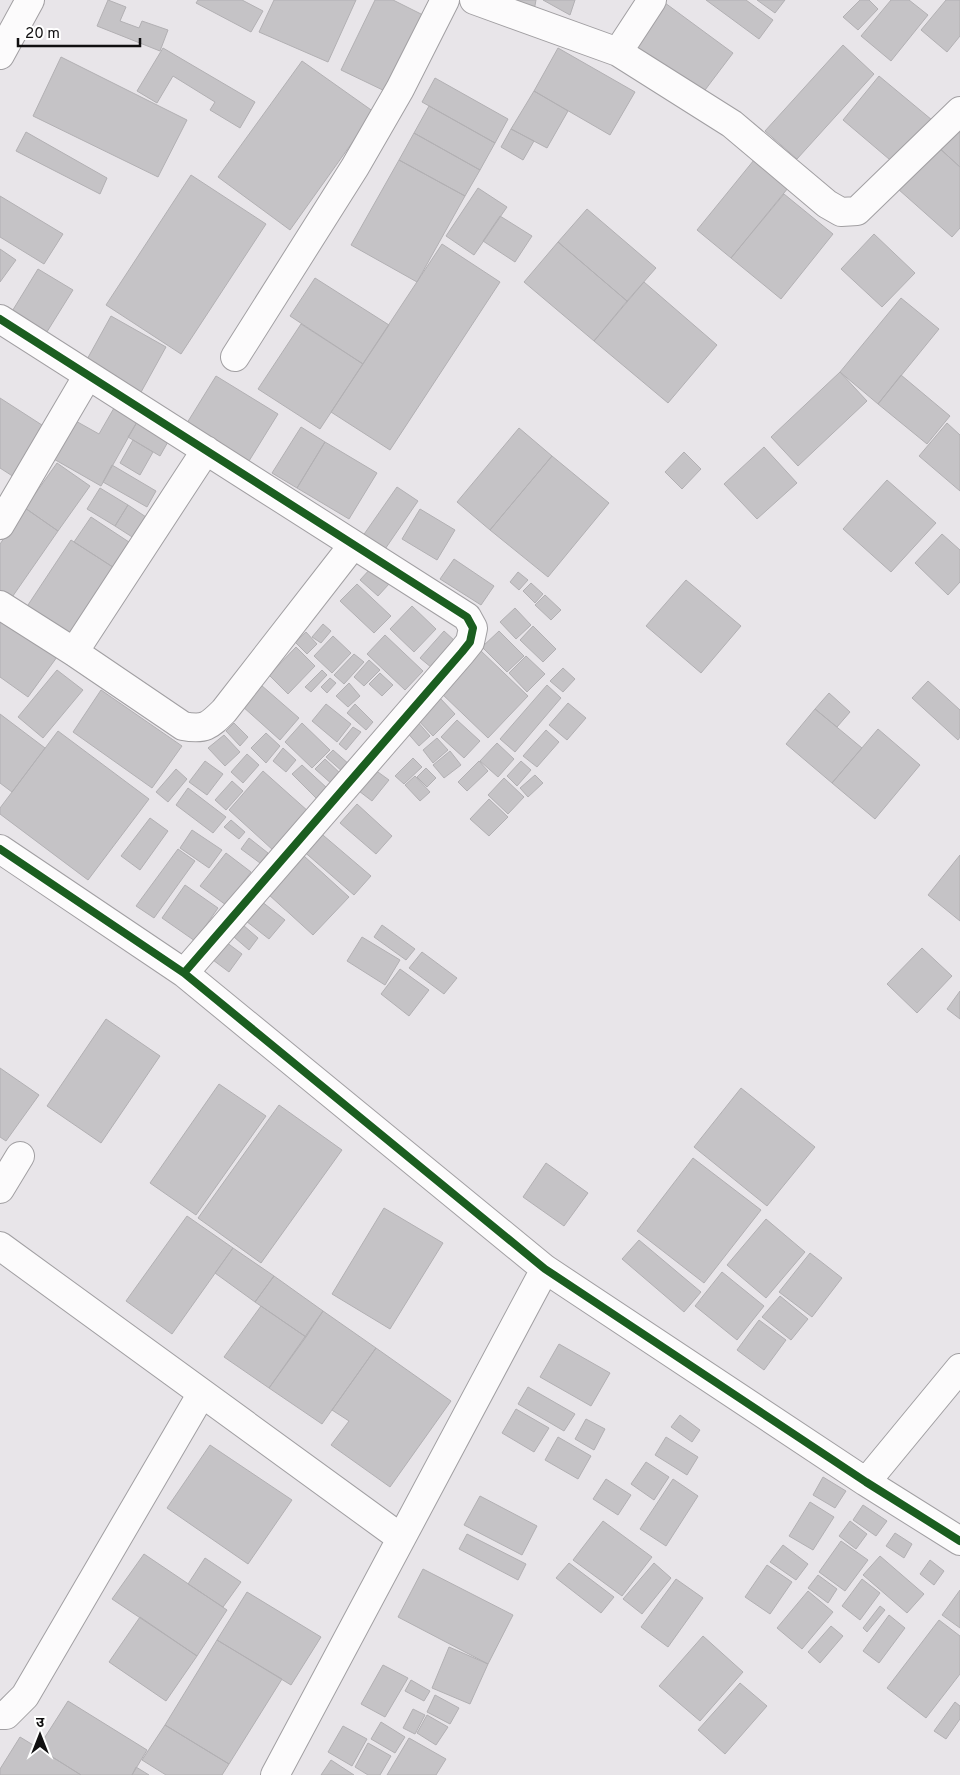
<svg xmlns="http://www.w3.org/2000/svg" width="960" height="1775" font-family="Overpass,'Noto Sans Devanagari',sans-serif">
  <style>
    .building { fill: #c5c3c6; stroke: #b2b0b3 }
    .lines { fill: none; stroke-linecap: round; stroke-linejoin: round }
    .minor-casing { stroke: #a19fa2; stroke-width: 30 }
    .major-casing { stroke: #a19fa2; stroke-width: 30 }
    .minor { stroke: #fcfbfc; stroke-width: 28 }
    .major { stroke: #fcfbfc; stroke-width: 28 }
    .cycleway-casing { stroke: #fff; stroke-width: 11 }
    .cycleway { stroke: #1b5e20; stroke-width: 8 }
  </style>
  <rect width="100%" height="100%" fill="#e8e5e9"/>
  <!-- building -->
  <path class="building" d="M108,0L126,7L120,21L139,28L142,21L168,30L160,51L97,26Z
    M198,0H242L263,11L251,32L196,3Z
    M274,0H356L328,62L259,32Z
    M375,0H393L427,17L389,93L341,70Z
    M498,0H536L534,11Z
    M543,0H575L570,15Z
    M661,0L733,53L699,98L624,43Z
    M706,0H746L773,20L759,39Z
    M757,0H785L775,13Z
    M860,0H869L878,9L858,30L843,17Z
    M891,0H909L928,15L891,61L861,36Z
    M946,0H960V36L947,52L921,30Z
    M843,45L874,74L797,159L765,131Z
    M163,48L255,102L240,128L210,110L215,102L173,76L157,103L137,91Z
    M558,48L635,92L610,135L534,91Z
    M61,57L187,120L158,177L33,116Z
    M302,61L374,112L290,230L218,177Z
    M879,76L932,120L896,165L843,120Z
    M435,78L508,119L495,143L422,102Z
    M534,91L568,111L547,148L511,129Z
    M429,106L495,143L480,170L414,133Z
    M960,124V167L937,146Z
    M511,129L534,141L523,160L501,147Z
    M26,132L107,178L100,194L16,151Z
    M414,133L480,170L465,196L399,160Z
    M937,146L960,167V228L952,237L898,189Z
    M399,160L465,196L417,282L351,245Z
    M754,160L788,188L731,258L697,230Z
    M191,175L266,224L181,354L106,305Z
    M478,188L507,207L474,255L446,236Z
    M784,194L833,234L781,299L731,258Z
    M0,196L63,234L44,264L0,237Z
    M587,209L656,268L627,301L558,242Z
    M500,216L532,236L515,262L483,241Z
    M874,234L915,273L882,307L841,269Z
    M558,242L627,301L594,341L524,282Z
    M442,244L500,282L390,450L331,412Z
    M0,249L16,260L0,282Z
    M38,269L73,290L45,335L11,313Z
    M315,278L389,325L363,364L290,316Z
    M644,282L717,345L668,403L594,341Z
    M901,298L939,329L878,404L840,372Z
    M111,316L166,347L140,394L85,363Z
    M301,324L363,364L320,429L258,389Z
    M840,372L867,401L798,466L771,437Z
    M901,375L950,416L927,444L878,404Z
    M216,376L278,414L249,461L187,423Z
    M0,398L45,427L14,477L0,468Z
    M114,408L137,422L101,486L52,458L74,420L99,434Z
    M137,422L169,440L160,456L128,437Z
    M947,423L960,435V491L919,456Z
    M301,427L325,442L297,488L272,473Z
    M519,428L552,456L490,530L457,502Z
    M133,440L153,452L140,475L120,463Z
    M325,442L377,473L349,519L297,488Z
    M764,447L797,483L757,519L724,484Z
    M684,452L701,469L682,489L665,472Z
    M552,456L609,503L548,577L490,530Z
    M57,463L90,486L58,531L25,508Z
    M112,465L156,491L147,507L103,482Z
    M887,480L936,523L891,572L843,529Z
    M397,487L418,501L381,555L360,540Z
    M100,488L128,505L115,526L87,509Z
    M128,505L152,521L140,542L115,526Z
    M25,508L58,531L8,603L0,598V544Z
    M420,509L455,530L437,560L402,539Z
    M91,517L135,546L119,571L74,542Z
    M942,534L960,550V582L948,595L915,563Z
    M71,540L119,571L70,637L26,608Z
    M454,559L494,586L481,605L440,579Z
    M371,568L389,584L378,596L360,580Z
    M518,572L528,580L519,590L510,582Z
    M686,580L741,626L701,673L646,626Z
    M531,583L543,594L535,603L523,591Z
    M357,584L391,616L374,633L340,601Z
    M545,595L561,610L551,620L535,605Z
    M412,606L436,629L414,652L390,629Z
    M515,608L531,625L516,639L500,622Z
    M3,618L57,657L28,697L0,677V623Z
    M323,624L331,631L321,643L312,637Z
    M533,626L556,649L543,662L520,640Z
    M444,631L455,641L432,668L420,658Z
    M499,631L524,656L507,672L482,647Z
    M306,632L317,644L307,654L295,642Z
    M385,635L423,671L405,690L367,654Z
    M333,636L351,653L332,673L314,656Z
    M296,647L315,666L288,694L269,675Z
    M480,650L528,696L488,738L440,692Z
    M354,654L364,662L344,684L334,675Z
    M526,656L545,674L527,692L509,673Z
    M369,660L380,670L364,686L354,677Z
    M563,668L575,679L563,692L550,681Z
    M57,670L83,690L43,738L18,717Z
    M322,670L327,675L311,692L305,687Z
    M380,673L393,685L382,696L369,684Z
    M330,678L336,683L327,693L321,687Z
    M928,681L960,710V737L958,740L912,698Z
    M349,683L360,696L348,707L336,696Z
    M261,685L299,718L280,740L242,706Z
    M547,685L561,698L515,752L500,739Z
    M101,690L182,746L152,788L73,732Z
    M829,693L850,712L837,727L815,709Z
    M440,698L455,714L433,736L418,720Z
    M568,703L586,718L567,740L549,725Z
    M326,704L351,724L337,742L312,721Z
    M355,704L373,722L366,730L347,713Z
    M815,709L862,748L832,783L786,744Z
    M0,714L45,748L12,792L0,783Z
    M416,720L430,736L419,746L405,730Z
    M457,720L480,741L464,758L441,737Z
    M234,723L248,737L240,746L226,731Z
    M302,723L330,750L312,768L285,742Z
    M353,727L361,732L346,750L339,744Z
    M878,729L920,765L875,819L832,783Z
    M546,730L559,742L537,767L523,756Z
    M58,731L149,799L88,880L0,814V808Z
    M266,733L280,746L266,763L251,748Z
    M224,735L240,752L225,766L208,748Z
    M437,738L448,750L433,763L423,750Z
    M497,743L514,759L498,777L480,761Z
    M283,748L296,760L286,772L273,761Z
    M333,750L350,765L343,772L326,757Z
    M450,751L461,765L444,778L433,765Z
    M247,754L259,765L243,783L231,772Z
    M413,758L422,767L404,784L395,776Z
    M325,759L342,775L333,785L315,769Z
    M205,761L223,774L207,795L189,782Z
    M479,761L488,771L467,791L458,782Z
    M521,761L531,770L517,786L507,776Z
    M302,765L327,788L317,799L292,774Z
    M371,767L389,780L372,801L355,788Z
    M426,768L436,778L427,787L417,777Z
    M176,769L187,779L168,802L156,792Z
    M263,771L309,812L274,851L229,810Z
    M535,775L543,783L528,797L520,788Z
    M415,776L430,792L420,801L405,785Z
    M504,778L524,797L508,814L488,795Z
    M232,781L243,791L226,810L215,800Z
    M188,788L226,817L213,833L176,805Z
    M489,799L508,817L489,836L470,819Z
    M357,804L392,836L376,854L340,823Z
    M150,818L168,831L140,870L121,856Z
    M231,820L245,832L239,839L224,827Z
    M192,830L222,850L209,868L180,848Z
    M317,830L371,876L354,895L301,849Z
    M249,838L268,853L260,863L241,849Z
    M178,849L195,861L154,918L136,906Z
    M226,853L251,872L226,905L200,886Z
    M960,855V921L928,895Z
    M304,856L349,897L313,935L268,894Z
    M185,885L218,908L195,941L162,918Z
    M261,901L285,920L269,939L246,921Z
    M243,925L258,938L249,950L234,937Z
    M382,925L415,949L406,960L374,937Z
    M362,937L400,960L385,985L347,961Z
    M226,942L242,954L229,972L213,960Z
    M922,948L952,976L917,1013L887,984Z
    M422,952L457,978L444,994L409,968Z
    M400,969L429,990L409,1016L381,994Z
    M960,991V1019L947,1009Z
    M106,1019L160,1056L101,1143L47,1106Z
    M0,1068L39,1095L6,1141L0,1137Z
    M219,1084L266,1116L196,1215L150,1183Z
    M741,1088L815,1147L767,1206L694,1147Z
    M279,1105L342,1150L261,1263L198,1218Z
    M693,1158L761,1210L704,1283L637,1231Z
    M546,1163L588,1193L564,1226L523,1197Z
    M384,1208L443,1243L390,1329L332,1294Z
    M187,1216L233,1248L172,1334L126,1301Z
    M766,1219L805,1252L766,1298L727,1265Z
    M639,1240L701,1292L684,1312L622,1259Z
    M233,1248L274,1276L255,1302L215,1273Z
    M810,1253L842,1278L812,1317L779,1292Z
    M722,1272L764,1306L737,1340L695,1306Z
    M274,1276L323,1311L306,1337L255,1302Z
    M780,1296L808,1319L791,1340L762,1317Z
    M261,1306L306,1337L269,1388L224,1357Z
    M323,1311L376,1348L322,1424L269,1388Z
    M759,1320L786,1340L764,1370L737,1350Z
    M559,1344L610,1373L591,1406L540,1377Z
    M376,1348L451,1401L390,1487L331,1445L349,1421L332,1410Z
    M528,1387L575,1414L564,1431L518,1404Z
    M516,1409L549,1428L534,1452L502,1433Z
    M680,1415L700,1430L692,1442L671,1427Z
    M586,1419L605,1429L594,1450L575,1439Z
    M558,1437L591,1456L578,1479L545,1460Z
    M666,1437L698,1457L687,1475L655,1455Z
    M210,1445L292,1500L248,1564L167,1508Z
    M646,1462L669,1477L654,1500L631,1484Z
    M823,1477L846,1491L835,1508L813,1495Z
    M606,1479L631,1495L618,1515L593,1499Z
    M673,1479L698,1496L666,1546L640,1529Z
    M480,1496L537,1526L522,1555L464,1525Z
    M810,1502L834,1517L813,1550L789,1536Z
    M863,1505L887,1521L876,1536L853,1520Z
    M603,1521L652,1557L622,1596L573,1560Z
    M850,1521L867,1534L856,1549L839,1536Z
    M895,1533L912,1544L904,1558L886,1546Z
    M467,1534L526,1564L518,1580L459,1549Z
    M841,1541L868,1560L845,1591L819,1572Z
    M783,1545L808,1564L796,1580L770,1562Z
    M144,1554L227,1610L197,1656L112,1599Z
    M880,1556L924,1594L907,1613L863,1575Z
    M205,1558L241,1582L223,1607L188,1584Z
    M930,1560L944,1571L934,1585L920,1574Z
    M569,1563L614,1597L601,1613L556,1578Z
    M654,1563L671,1578L642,1614L623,1599Z
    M767,1565L792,1582L770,1614L745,1597Z
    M423,1569L513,1615L488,1664L398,1617Z
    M818,1575L837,1589L828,1603L808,1588Z
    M676,1579L703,1598L668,1647L641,1627Z
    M862,1579L880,1593L860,1620L842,1606Z
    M960,1590V1628L942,1615Z
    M808,1591L833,1612L802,1649L777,1628Z
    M247,1592L321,1637L291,1685L217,1640Z
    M880,1606L885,1610L867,1632L863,1628Z
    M889,1615L905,1628L879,1663L863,1651Z
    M140,1617L197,1656L166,1701L109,1662Z
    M939,1620L960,1636V1674L926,1718L887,1688Z
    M831,1626L843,1636L820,1663L808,1652Z
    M703,1636L743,1672L700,1721L659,1686Z
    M217,1640L282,1679L229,1764L165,1725Z
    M449,1647L488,1664L470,1704L432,1688Z
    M383,1665L408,1678L385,1717L361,1704Z
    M411,1680L430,1691L424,1701L405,1691Z
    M740,1683L767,1706L725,1754L698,1730Z
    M435,1695L459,1708L450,1724L427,1712Z
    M68,1701L147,1750L132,1775H81L38,1748Z
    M955,1702L960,1706V1719L946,1739L934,1731Z
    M413,1709L425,1715L415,1734L403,1728Z
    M427,1715L448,1727L436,1745L417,1733Z
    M381,1722L405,1737L395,1753L371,1739Z
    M165,1725L229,1764L222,1775H166L142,1760Z
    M343,1726L367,1739L352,1766L328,1752Z
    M20,1737L38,1748L81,1775H0V1769Z
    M409,1738L446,1759L436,1775H387Z
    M368,1743L391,1756L380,1775H368L355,1767Z
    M331,1760L354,1775H321Z
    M136,1767L149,1775H132Z"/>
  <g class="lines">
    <!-- minor casing -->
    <g class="minor-casing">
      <path id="minor" d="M474,0L618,52L732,124L827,204L841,212L857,211L960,111
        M618,52L652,0
        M0,319L467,617L473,628L470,642L462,652L184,973
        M235,357L355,167L400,89L445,0
        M0,525L88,375
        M0,605L74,652L183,726C205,730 209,726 224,711L353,545
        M74,652L206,450
        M0,849L184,973L545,1269L866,1482L960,1541
        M0,1189L20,1156
        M0,1246L401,1538
        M866,1482L960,1368
        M0,1715H6L25,1696L202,1393
        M275,1775L545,1269"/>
    </g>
    <!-- major casing -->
    <g class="major-casing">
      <path id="major" d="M0,55L30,0"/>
    </g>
    <!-- minor -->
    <use href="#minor" class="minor"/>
    <!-- major -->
    <use href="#major" class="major"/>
    <!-- cycleway casing -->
    <g class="cycleway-casing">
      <path id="cycleway" d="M0,319L467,617L473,628L470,642L462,652L184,973
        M0,849L184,973L545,1269L866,1482L960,1541"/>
    </g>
    <!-- cycleway -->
    <use href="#cycleway" class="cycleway"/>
  </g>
  <!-- north arrow -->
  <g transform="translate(40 1735)" stroke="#ffffff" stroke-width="4" paint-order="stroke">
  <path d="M0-4L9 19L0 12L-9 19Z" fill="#111011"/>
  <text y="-8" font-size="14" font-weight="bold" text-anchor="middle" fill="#111011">उ</text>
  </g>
  <!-- scale -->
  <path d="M18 38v8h122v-8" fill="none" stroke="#111011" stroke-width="2.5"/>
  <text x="25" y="38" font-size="15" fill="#111011" stroke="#ffffff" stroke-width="4" paint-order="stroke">20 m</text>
</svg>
